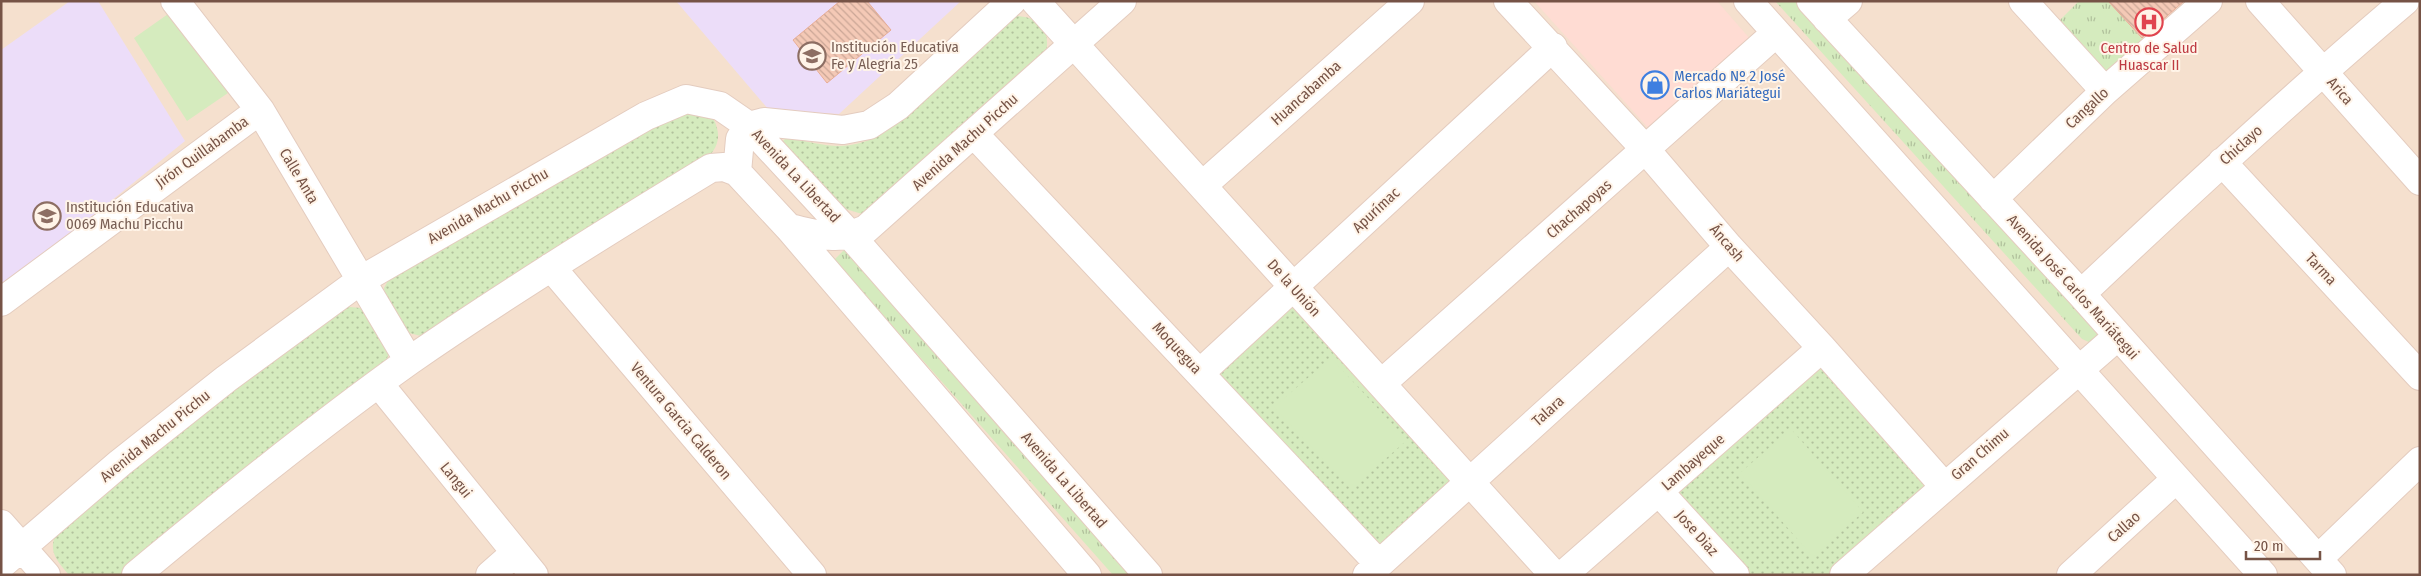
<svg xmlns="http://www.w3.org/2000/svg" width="2421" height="576" font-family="'Fira Sans Condensed',sans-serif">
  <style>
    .residential { fill: #f5e0ce }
    .commercial { fill: #ffdcd3 }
    .education { fill: #ecddf9 }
    .grass { fill: url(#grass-tufts) }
    .park { fill: url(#park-dots) }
    .pitch { fill: #d5ebbe }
    .building { fill: url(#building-back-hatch); stroke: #e8ad96 }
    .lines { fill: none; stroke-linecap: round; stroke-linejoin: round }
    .minor-casing { stroke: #e4ccbf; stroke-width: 30 }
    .minor { stroke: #fff; stroke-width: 28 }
    .labels { text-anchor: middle; stroke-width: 4; stroke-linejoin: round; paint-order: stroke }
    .education-label { font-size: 15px; fill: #785e54; stroke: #fff4e8; text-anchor: start }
    .health-label { font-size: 15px; fill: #be3a42; stroke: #fff4e8 }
    .shop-label { font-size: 15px; fill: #366cbe; stroke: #fff4e8; text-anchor: start }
    .street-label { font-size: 15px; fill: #765346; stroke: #fff4e8 }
  </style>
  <defs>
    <pattern id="grass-tufts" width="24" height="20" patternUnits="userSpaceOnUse" patternTransform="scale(1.25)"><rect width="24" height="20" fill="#d5ebbe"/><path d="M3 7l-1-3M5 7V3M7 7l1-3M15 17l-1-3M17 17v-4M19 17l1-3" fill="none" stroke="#b1c19c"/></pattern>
    <pattern id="park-dots" width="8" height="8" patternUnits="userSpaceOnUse" patternTransform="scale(1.25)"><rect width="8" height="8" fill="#d5ebbe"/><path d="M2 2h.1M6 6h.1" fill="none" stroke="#b1c19c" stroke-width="1.8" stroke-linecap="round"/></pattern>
    <pattern id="building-back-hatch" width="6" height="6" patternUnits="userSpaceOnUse" patternTransform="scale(1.25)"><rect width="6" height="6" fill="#f4c9b6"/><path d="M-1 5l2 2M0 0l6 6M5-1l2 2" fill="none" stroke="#caa696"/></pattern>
  </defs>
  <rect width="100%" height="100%" fill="#fdefe0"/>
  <!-- residential -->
  <path class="residential" d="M1,1H2420V575H1Z"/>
  <!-- commercial -->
  <path class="commercial" d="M1534,1H1717L1751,40L1650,130Z"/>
  <!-- education -->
  <path class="education" d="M70,1H98L185,141L1,290V50Z
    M676,1H961L839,114L769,110Z"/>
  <!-- grass -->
  <path class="grass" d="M1775,1H1801L2097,331L2099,340L2091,343L2082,339Z
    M2079,1H2108L2147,44L2111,76L2060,20Z
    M847,247L1139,575H1113L834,260Z"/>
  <!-- park -->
  <path class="park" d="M1016,16C1041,17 1052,31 1045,56L877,209L862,214L836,206L782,142L787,137C827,146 847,153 884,133Z
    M685,109L713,118C724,139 716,151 700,165L436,335L421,336L405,332L387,302L384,288L392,273Z
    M1294,297L1457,484L1379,552L1211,374Z
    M341,306L360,308L374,317L387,341L388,356L381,373L123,575H69C52,555 47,548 61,524Z
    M1821,357L1935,485L1835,575H1744L1667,491Z"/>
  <!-- pitch -->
  <path class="pitch" d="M178,7L228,93L187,121L134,38Z
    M1331,358L1407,440L1351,489L1274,407Z
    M1791,429L1863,512L1813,557L1740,473Z"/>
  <!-- building -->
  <path class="building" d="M840,1H867L891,30L827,83L793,40Z
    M2108,1H2184L2142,38Z"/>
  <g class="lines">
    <!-- minor casing -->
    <g class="minor-casing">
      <path id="minor" d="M175,1L260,110L409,361
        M1035,1L1554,575
        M1508,1L1646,150L1729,247L1822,348L1944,486
        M1748,1L2263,575
        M1811,1L2081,294L2332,575
        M2023,1L2105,91
        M2260,1L2420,181
        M1827,19L1848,1
        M749,126L740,139L737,172L789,228L1087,575
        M749,126L764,122L843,130L869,125L898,106L1012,1
        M974,134L1379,564
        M2222,162L2420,376
        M1203,185L1410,1
        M1993,199L2105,91L2208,1
        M789,228C817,234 838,242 866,229L1122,1
        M551,267L812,575
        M2081,294C2187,194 2294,95 2405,1
        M1,302L260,110
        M1200,373L1553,47
        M1382,383L1776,33
        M379,384L534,575
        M1659,492L1735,575
        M1,524L46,575
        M2319,558L2420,461
        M1,565L120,463L226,379L361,280L646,116L686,99L720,106L749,126L851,236L1148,575
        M136,575C225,501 315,428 409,361C507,293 609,230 711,168L724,167L737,172
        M490,575L515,553
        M1367,575L1729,247
        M1563,575L1822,348
        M1844,575L2118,336
        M2071,575L2176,479"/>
    </g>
    <!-- minor -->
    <use href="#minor" class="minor"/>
  </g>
  <!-- icons -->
  <defs>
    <g id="hospital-ring" transform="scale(1.4375)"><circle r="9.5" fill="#fff4e8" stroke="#e0444e" stroke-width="1.5"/><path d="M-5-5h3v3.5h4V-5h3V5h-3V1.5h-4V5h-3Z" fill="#e0444e"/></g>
    <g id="school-ring" transform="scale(1.4375)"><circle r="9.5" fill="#fff4e8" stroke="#8d6e63" stroke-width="1.5"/><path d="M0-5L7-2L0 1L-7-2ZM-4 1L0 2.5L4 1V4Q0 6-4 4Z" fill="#8d6e63"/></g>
    <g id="shop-ring" transform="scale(1.4375)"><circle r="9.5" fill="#fff4e8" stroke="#3f7fe0" stroke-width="1.5"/><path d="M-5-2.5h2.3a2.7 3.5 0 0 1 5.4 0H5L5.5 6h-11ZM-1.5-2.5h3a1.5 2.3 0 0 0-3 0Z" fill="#3f7fe0"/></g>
  </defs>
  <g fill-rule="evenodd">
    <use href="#hospital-ring" x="2149" y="22"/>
    <use href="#school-ring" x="812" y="56"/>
    <use href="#shop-ring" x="1655" y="85"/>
    <use href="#school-ring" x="47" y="216"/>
  </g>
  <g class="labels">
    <!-- education labels -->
    <g class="education-label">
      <text x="831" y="52">Institución Educativa<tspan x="831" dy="17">Fe y Alegría 25</tspan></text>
      <text x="66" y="212">Institución Educativa<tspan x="66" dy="17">0069 Machu Picchu</tspan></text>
    </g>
    <!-- health labels -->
    <g class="health-label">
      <text x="2149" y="53">Centro de Salud<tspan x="2149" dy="17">Huascar II</tspan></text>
    </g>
    <!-- shop labels -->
    <g class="shop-label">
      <text x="1674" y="81">Mercado Nº 2 José<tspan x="1674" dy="17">Carlos Mariátegui</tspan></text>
    </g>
    <!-- street labels -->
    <g class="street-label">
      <text transform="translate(2340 91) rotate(49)" y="5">Arica</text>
      <text transform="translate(1306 93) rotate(-42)" y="5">Huancabamba</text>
      <text transform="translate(2087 108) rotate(-43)" y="5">Cangallo</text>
      <text transform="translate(965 142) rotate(-42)" y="5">Avenida Machu Picchu</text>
      <text transform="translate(2241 145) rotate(-42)" y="5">Chiclayo</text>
      <text transform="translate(202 152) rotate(-36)" y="5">Jirón Quillabamba</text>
      <text transform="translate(299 176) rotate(59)" y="5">Calle Anta</text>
      <text transform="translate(796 176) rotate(47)" y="5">Avenida La Libertad</text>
      <text transform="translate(488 206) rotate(-30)" y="5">Avenida Machu Picchu</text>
      <text transform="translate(1579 209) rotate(-41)" y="5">Chachapoyas</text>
      <text transform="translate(1376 210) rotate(-43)" y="5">Apurímac</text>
      <text transform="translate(1727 243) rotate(49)" y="5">Áncash</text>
      <text transform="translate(2321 269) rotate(47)" y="5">Tarma</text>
      <text transform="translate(2073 287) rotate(48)" y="5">Avenida José Carlos Mariátegui</text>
      <text transform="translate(1294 288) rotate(48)" y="5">De la Unión</text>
      <text transform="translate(1177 348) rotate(47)" y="5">Moquegua</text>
      <text transform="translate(1548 411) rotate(-42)" y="5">Talara</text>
      <text transform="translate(681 421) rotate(50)" y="5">Ventura Garcia Calderon</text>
      <text transform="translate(155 436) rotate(-39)" y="5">Avenida Machu Picchu</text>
      <text transform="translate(1980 454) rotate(-41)" y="5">Gran Chimu</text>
      <text transform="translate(1693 462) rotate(-41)" y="5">Lambayeque</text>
      <text transform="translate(456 480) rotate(51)" y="5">Langui</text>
      <text transform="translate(1064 480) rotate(49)" y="5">Avenida La Libertad</text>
      <text transform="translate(2124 527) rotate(-42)" y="5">Callao</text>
      <text transform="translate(1697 533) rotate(48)" y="5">Jose Diaz</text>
    </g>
  </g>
  <!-- border -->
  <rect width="2421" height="576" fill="none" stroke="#765346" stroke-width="5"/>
  <!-- scale -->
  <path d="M2246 551v8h74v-8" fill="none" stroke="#765346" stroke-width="2.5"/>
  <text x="2254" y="551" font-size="15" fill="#765346" stroke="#fff4e8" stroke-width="4" paint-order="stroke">20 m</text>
</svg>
